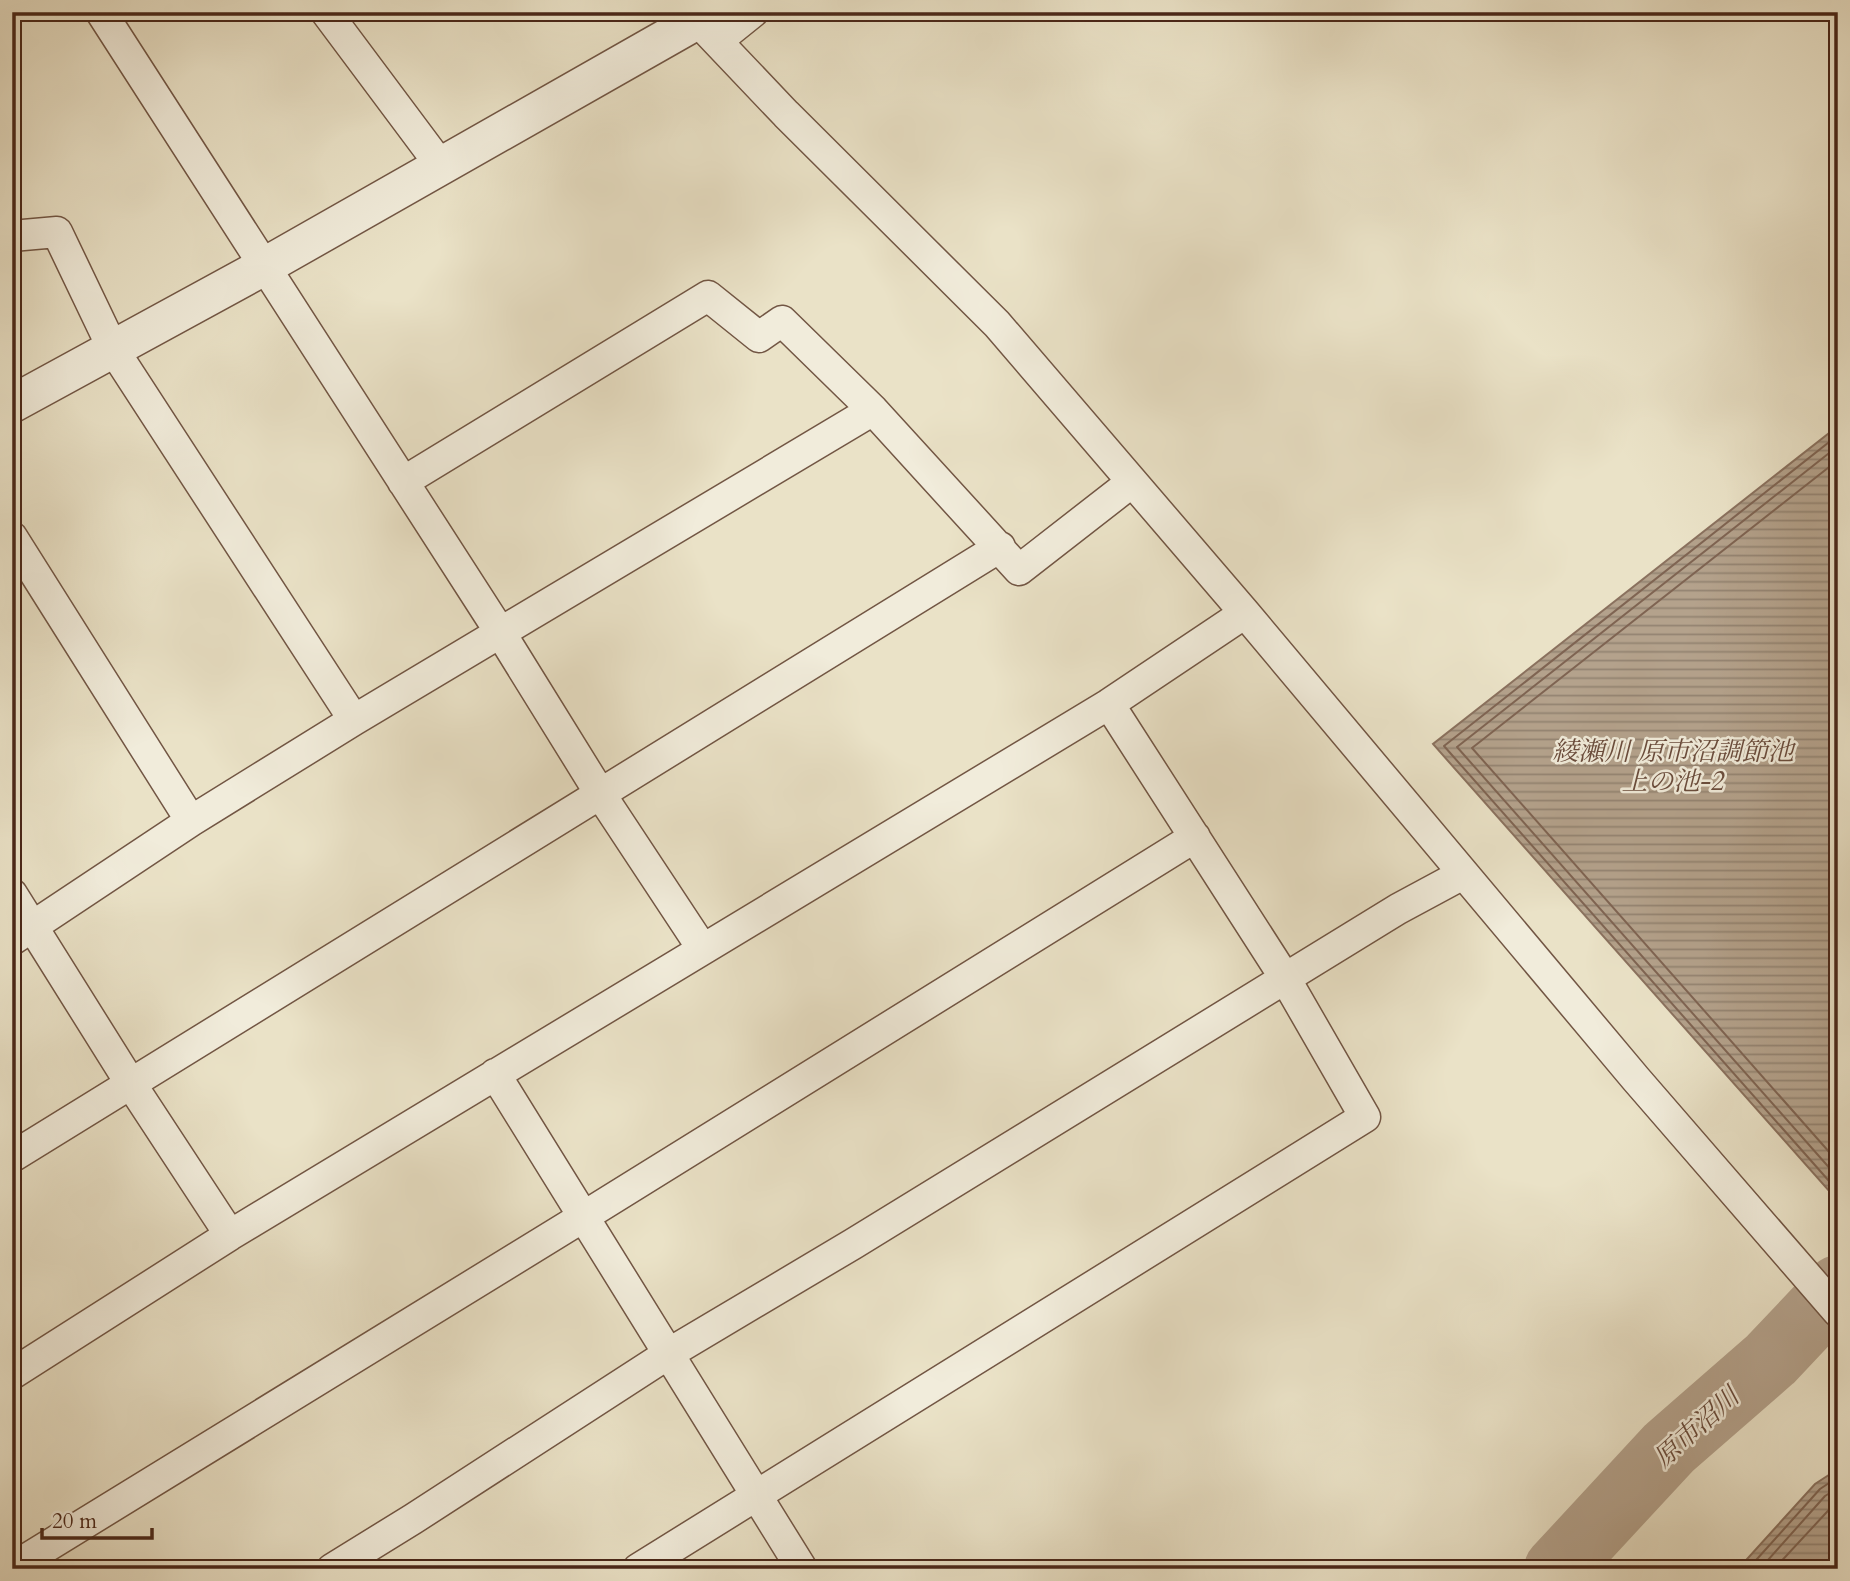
<svg xmlns="http://www.w3.org/2000/svg" width="1850" height="1581" font-family="Cardo,'Noto Serif JP',serif">
  <style>
    .water { fill: url(#water-rules); stroke: #8a715e; stroke-width: 2 }
    .lines { fill: none; stroke-linecap: round; stroke-linejoin: round }
    .shore { stroke: #7f6452; stroke-width: 2 }
    .river { stroke: #b4a28c; stroke-width: 66 }
    .minor-casing { stroke: #725644; stroke-width: 33 }
    .tertiary-casing { stroke: #725644; stroke-width: 40 }
    .minor { stroke: #f1ecdb; stroke-width: 30 }
    .tertiary { stroke: #f1ecdb; stroke-width: 37 }
    .labels { text-anchor: middle; stroke-width: 5; stroke-linejoin: round; paint-order: stroke }
    .water-label { font-size: 26px; font-style: italic; fill: #6a4c3c; stroke: #f1ecdb }
  </style>
  <defs>
    <pattern id="water-rules" width="6" height="5" patternUnits="userSpaceOnUse" patternTransform="scale(1.75)"><rect width="6" height="5" fill="#b4a28c"/><path d="M0 2.5h6" fill="none" stroke="#948472"/></pattern>
  </defs>
  <rect width="100%" height="100%" fill="#eae2c7"/>
  <filter id="stains"><feTurbulence type="fractalNoise" baseFrequency=".00286" numOctaves="4"/><feColorMatrix values="0 0 0 0 .2 0 0 0 0 .09 0 0 0 0 .02 0 0 0 .5 -.17"/></filter>
  <radialGradient id="worn" r=".72"><stop offset=".6" stop-color="#630" stop-opacity="0"/><stop offset="1" stop-color="#630" stop-opacity=".3"/></radialGradient>
  <!-- water -->
  <path class="water" d="M1838,426V1187L1830,1192L1433,744Z
    M1838,1469V1569H1738L1815,1484Z"/>
  <g class="lines">
    <!-- shore -->
    <path class="shore" d="M1838,435L1444,746L1829,1181L1838,1182
      M1838,446L1457,747L1833,1172L1838,1173
      M1838,460L1472,748L1838,1162
      M1748,1569L1820,1489L1838,1477
      M1760,1569L1825,1496L1838,1488
      M1774,1569L1838,1500"/>
    <!-- river -->
    <path class="river" d="M1557,1569L1669,1448L1771,1359L1838,1288"/>
    <!-- minor casing -->
    <g class="minor-casing">
      <path id="minor" d="M101,12L500,632L601,795L702,948
        M326,12L441,166
        M689,12L786,114L997,324L1245,613L1636,1079L1838,1312
        M717,41L753,12
        M12,236L57,232L113,349L354,720
        M403,482L708,296L759,337L782,321L873,410L1019,570L1132,482
        M12,537L191,821
        M12,894L131,1084L230,1235
        M12,940L191,821L354,720L873,410
        M495,1074L802,1569
        M12,1157L1000,547
        M12,1374L230,1235L1109,704L1245,613
        M12,1568L583,1217L1195,837
        M332,1569L413,1519L668,1354L853,1244L1398,909L1463,874
        M638,1569L1365,1117L1285,978L1109,704"/>
    </g>
    <!-- tertiary casing -->
    <g class="tertiary-casing">
      <path id="tertiary" d="M12,404L265,266L698,20"/>
    </g>
    <!-- minor -->
    <use href="#minor" class="minor"/>
    <!-- tertiary -->
    <use href="#tertiary" class="tertiary"/>
  </g>
  <g class="labels">
    <!-- water labels -->
    <g class="water-label">
      <text x="1673" y="760">綾瀬川 原市沼調節池<tspan x="1673" dy="30">上の池-2</tspan></text>
      <text transform="translate(1696 1427) rotate(-42)" y="9">原市沼川</text>
    </g>
  </g>
  <!-- margin -->
  <rect width="1850" height="1581" fill="none" stroke="#eae2c7" stroke-width="42"/>
  <rect x="14" y="14" width="1822" height="1553" fill="none" stroke="#4a2719" stroke-width="3.5"/>
  <rect x="21" y="21" width="1808" height="1539" fill="none" stroke="#4a2719" stroke-width="2"/>
  <!-- scale -->
  <path d="M42 1528v10h110v-10" fill="none" stroke="#4a2719" stroke-width="3.5"/>
  <text x="52" y="1528" font-size="21" fill="#4a2719" stroke="#f1ecdb" stroke-width="5" paint-order="stroke">20 m</text>
  <rect width="100%" height="100%" filter="url(#stains)"/>
  <rect width="100%" height="100%" fill="url(#worn)"/>
</svg>
